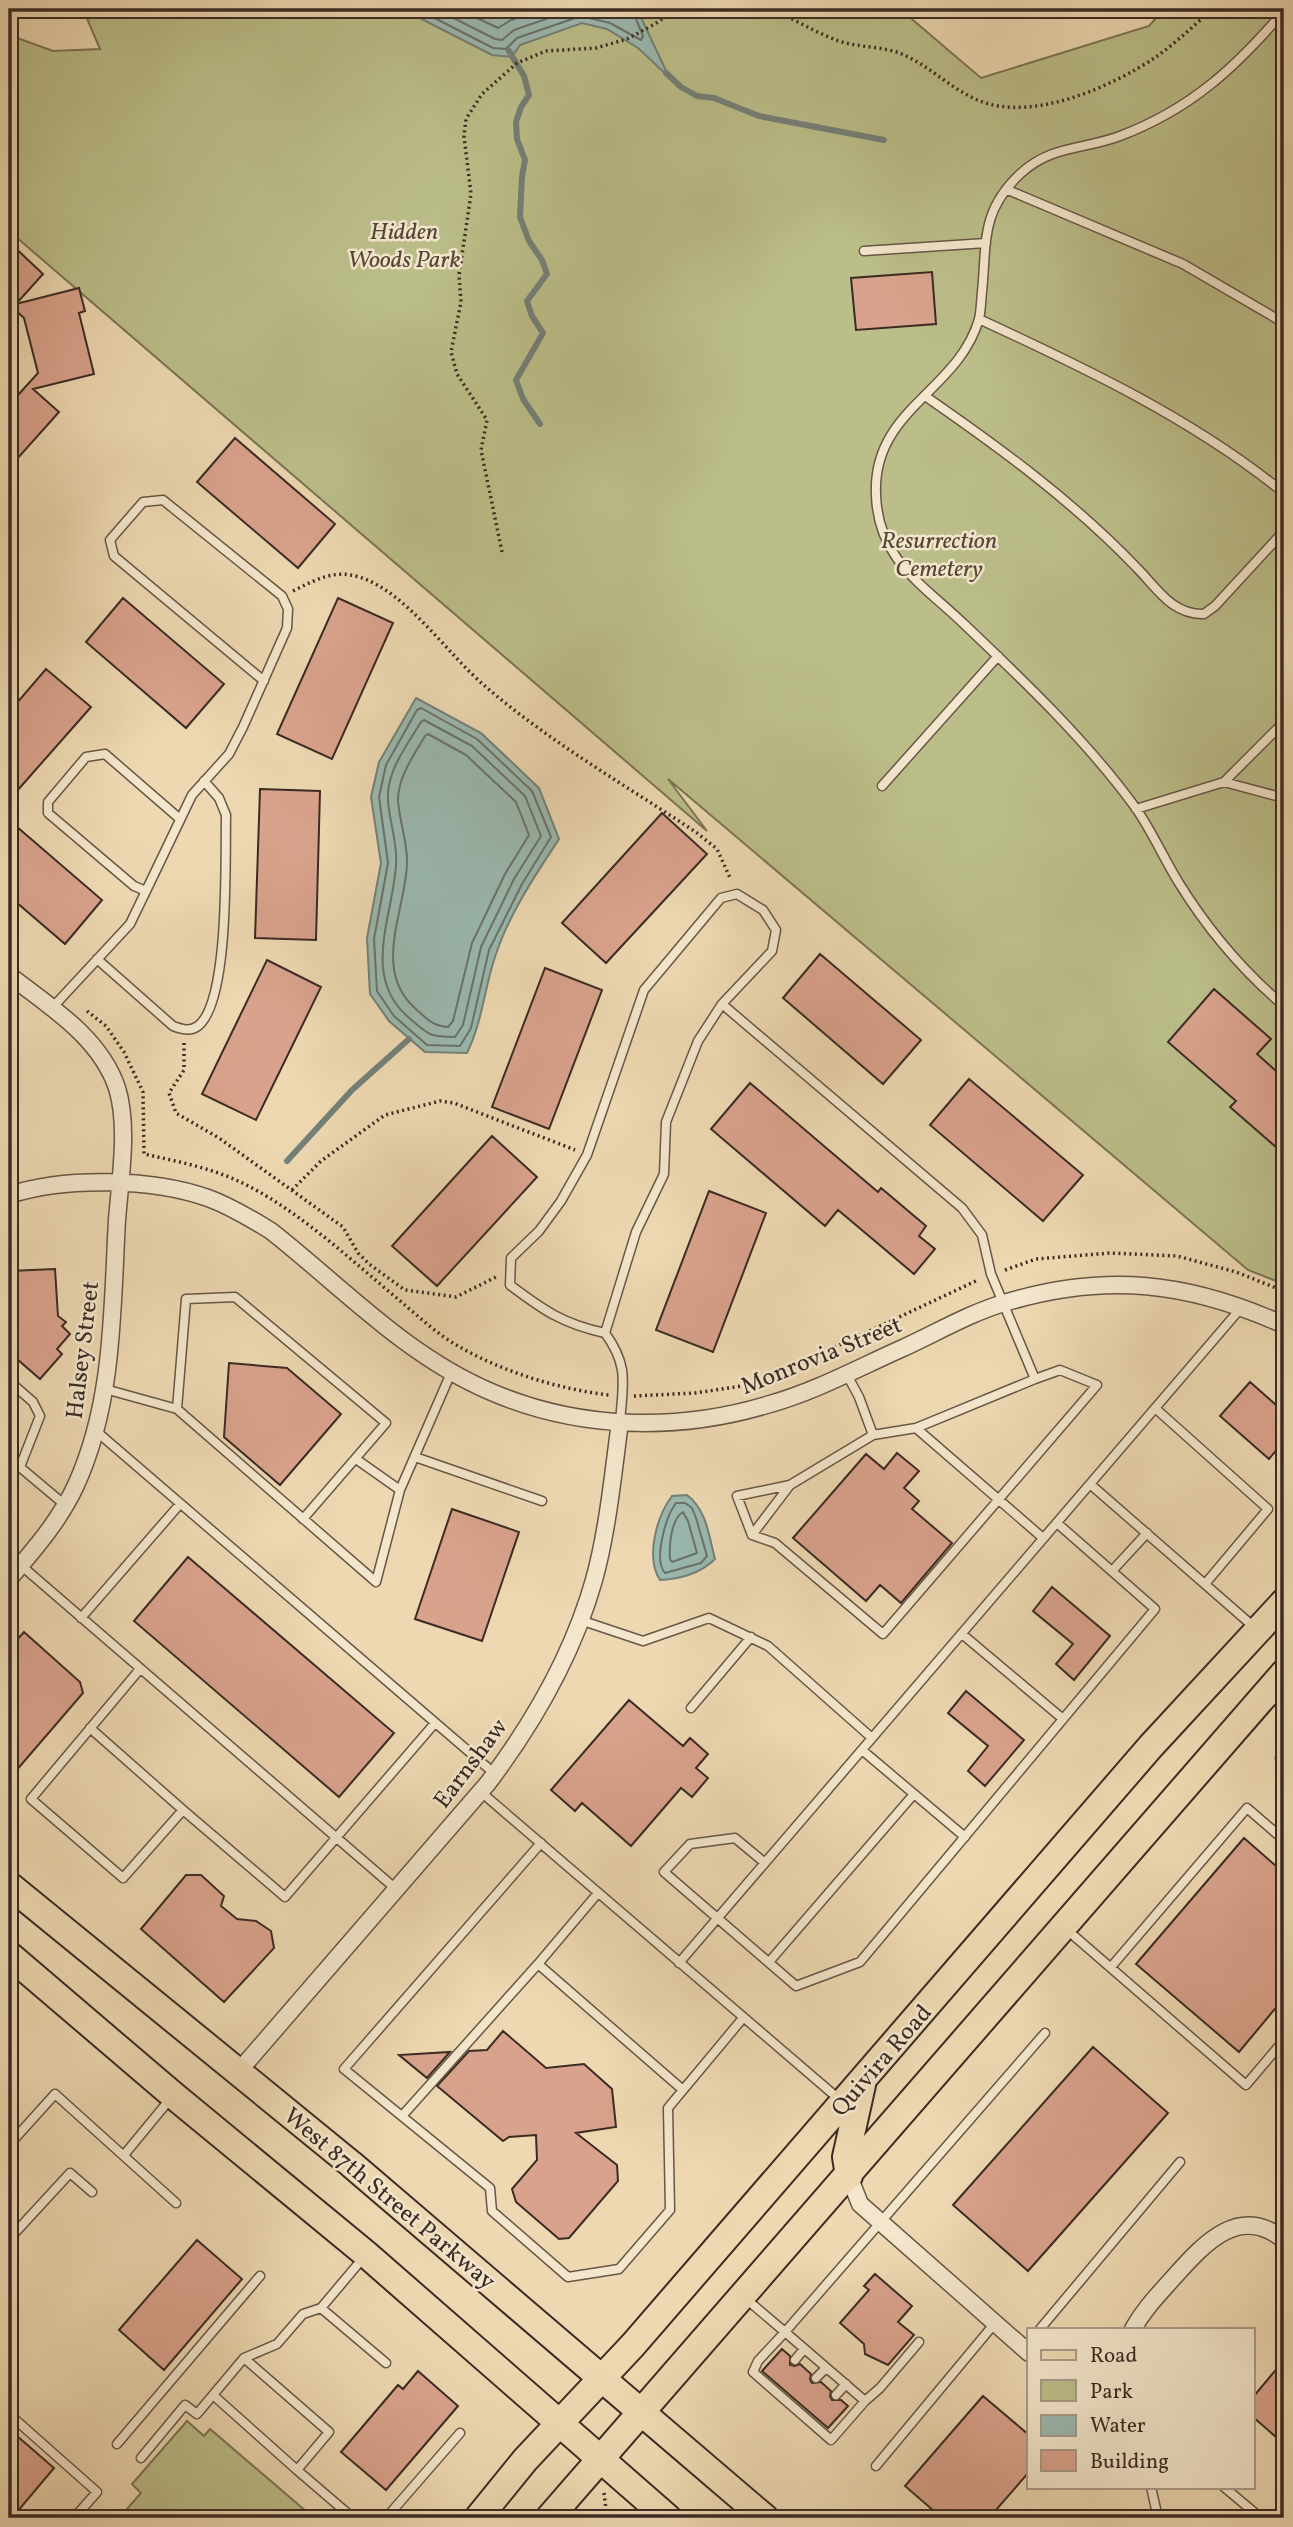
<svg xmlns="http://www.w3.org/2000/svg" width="1293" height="2527" font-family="Vollkorn,serif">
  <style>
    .green { fill: #bbbe89; stroke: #7b7456; stroke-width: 2 }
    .water { fill: #9ab9b0; stroke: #748078; stroke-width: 2 }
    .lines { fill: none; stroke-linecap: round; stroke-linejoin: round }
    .shore { stroke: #6a726a; stroke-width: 2 }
    .stream { stroke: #748078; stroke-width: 6 }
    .building { fill: #d9a28c; stroke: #3b2b24; stroke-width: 2 }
    .service-casing { stroke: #685647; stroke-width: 11 }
    .minor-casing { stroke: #685647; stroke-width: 19 }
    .primary-casing { stroke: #3b2b24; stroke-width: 30 }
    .path { stroke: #3b2b24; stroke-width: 3.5; stroke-dasharray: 2 3.5; stroke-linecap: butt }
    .service { stroke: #f3e6cc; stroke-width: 8 }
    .minor { stroke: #f3e6cc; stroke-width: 16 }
    .primary { stroke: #edd8b1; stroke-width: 26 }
    .labels { text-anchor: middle; stroke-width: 5; stroke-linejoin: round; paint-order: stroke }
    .park-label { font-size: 24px; font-style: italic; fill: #554838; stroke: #f3e6cc }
    .street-label { font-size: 24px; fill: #3b2b24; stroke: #f3e6cc }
  </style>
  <rect width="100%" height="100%" fill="#edd8b1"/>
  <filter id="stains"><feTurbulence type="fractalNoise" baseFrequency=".00286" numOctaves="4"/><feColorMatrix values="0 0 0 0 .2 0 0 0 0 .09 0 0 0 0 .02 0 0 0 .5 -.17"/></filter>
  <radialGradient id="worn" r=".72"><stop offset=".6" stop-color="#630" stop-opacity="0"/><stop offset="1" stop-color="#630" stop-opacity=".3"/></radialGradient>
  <!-- green -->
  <path class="green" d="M83,9H900L981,78L1149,26L1164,9H1284V1284L1248,1270L668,779L707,831L9,231V35L53,51L100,49Z
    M187,2421L204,2436L210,2429L314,2518H119L141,2493L132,2484Z"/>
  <!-- water -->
  <path class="water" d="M402,9H637L669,77L638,48L607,29L582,23L520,45L512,57L492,55Z
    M416,698L481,733L539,788L559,839C536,874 509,914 496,954C484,988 483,1020 467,1053L425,1052L389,1021L370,994L367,938L381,863L371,797L379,762Z
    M687,1495C707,1510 709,1537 715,1559C701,1573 680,1579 660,1580C645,1557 657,1516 672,1496Z"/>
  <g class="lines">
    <!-- shore -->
    <path class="shore" d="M417,9L493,48L506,49L517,38L581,16L610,23L641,40L643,36L632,9
      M436,9L495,39L502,40L514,30L575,9
      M458,9L498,28L511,20L544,9
      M421,708L477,739L532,791L551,837L522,884L489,950L471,1028L460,1046L427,1045L394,1016L377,991L374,939L388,863L379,797L386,765L417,710Z
      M424,720L472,746L525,796L541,836L514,879L481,947L463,1025L455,1037C428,1037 428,1034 408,1017C361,976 393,916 396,865C398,843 389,821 388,800C386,772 407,745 421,722Z
      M428,734L466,755L516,802L529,835L505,874L472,943L453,1021L448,1027C433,1026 428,1020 417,1010C371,971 405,913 407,864C408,842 399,821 398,800C398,777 414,755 425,736Z
      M676,1503H685L692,1508L696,1518L707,1556L701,1563L665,1573C653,1560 666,1516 676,1503Z
      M683,1512L688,1521L697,1553L672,1562L670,1559C669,1546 671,1519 683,1512Z"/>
    <!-- stream -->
    <path class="stream" d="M509,51L524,76L529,95L521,107L516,122L517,139L525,160L522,177L520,217L529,241L542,260L547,274L527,301L532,316L543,333L516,380L523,399L540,424
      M666,73L681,87L697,96L714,98L759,116L884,140
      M287,1161L352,1090L409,1039"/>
  </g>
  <!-- building -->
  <path class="building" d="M9,242L43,274L16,304L79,288L85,311L79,313L94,374L33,389L59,412L9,468V405L38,373L24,318L12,307L9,311Z
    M932,272L936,324L856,330L851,278Z
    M235,438L335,524L298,568L197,482Z
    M123,598L224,684L186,728L86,642Z
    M338,598L393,623L332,759L277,734Z
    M46,669L91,707L9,800V712Z
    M260,789L320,791L316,940L255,938Z
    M662,813L707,854L606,963L562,923Z
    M9,820L102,900L65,944L9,896Z
    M820,954L921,1040L883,1084L783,998Z
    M267,960L321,987L256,1120L202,1094Z
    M545,968L602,990L549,1129L492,1107Z
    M1214,989L1271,1039L1257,1054L1284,1078V1154L1230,1107L1236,1101L1168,1042Z
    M969,1079L1083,1175L1043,1221L930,1125Z
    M750,1083L878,1192L881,1188L926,1226L919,1236L935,1249L914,1274L838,1210L825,1226L711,1129Z
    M492,1136L537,1177L437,1286L392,1246Z
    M709,1191L766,1213L713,1352L656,1330Z
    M55,1269L58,1316L66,1322L62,1326L70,1334L57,1349L62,1354L40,1379L9,1352V1271Z
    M229,1363L287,1368L341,1414L280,1485L224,1437Z
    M1250,1382L1284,1412V1441L1269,1459L1220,1416Z
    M897,1453L919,1471L904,1488L919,1501L912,1509L952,1543L901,1603L880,1585L866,1601L793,1538L866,1454L884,1469Z
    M452,1509L519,1532L482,1641L415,1619Z
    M188,1557L394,1733L339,1797L134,1621Z
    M1052,1587L1110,1636L1074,1680L1056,1664L1073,1644L1033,1611Z
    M24,1632L80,1682L83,1693L9,1779V1649Z
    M966,1691L1024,1740L985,1786L968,1771L988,1746L948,1713Z
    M629,1700L683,1746L690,1738L708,1754L696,1768L708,1778L692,1797L681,1788L631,1846L582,1803L575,1811L551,1790Z
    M1244,1838L1284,1873V1998L1239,2052L1136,1964Z
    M186,1875H201L224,1896L221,1906L237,1919L256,1921L271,1931L274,1948L224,2002L141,1929Z
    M503,2031L546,2068L584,2064L612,2089L616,2127L576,2133L617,2165L618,2181L569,2238L559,2239L516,2202L512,2189L537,2160L536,2135L509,2137L503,2141L437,2086L469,2051L487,2050Z
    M1093,2047L1168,2113L1028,2271L953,2205Z
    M450,2052L427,2078L399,2055Z
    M197,2240L242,2279L164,2370L119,2330Z
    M875,2274L912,2306L898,2322L914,2335L888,2365L865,2354L864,2344L840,2323L869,2290L864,2286Z
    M782,2349L790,2356V2365L795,2366L800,2364L811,2374L810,2379L812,2383L821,2382L831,2391L830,2396L832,2400H841L848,2406L828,2428L762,2371Z
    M1284,2360V2444L1253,2417V2397Z
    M418,2371L458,2406L386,2490L341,2452L398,2385L403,2389Z
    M983,2396L1029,2435V2472L989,2518H942L905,2486Z
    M9,2429L54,2468L12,2518H9Z"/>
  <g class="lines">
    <!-- service casing -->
    <g class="service-casing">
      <path id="service" d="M1284,11C1235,68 1191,109 1120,136C1083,150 1051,145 1020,174C980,212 987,243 982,292C981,301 981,311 979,319C958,392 872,409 876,495C878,559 922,584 964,624C1023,680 1087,741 1135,807C1152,831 1164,859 1179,883C1208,930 1243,971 1284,1006
        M1008,190L1183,264L1284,323
        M864,251L986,243
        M979,319C1085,368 1193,419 1284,493
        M925,396C1000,448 1073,501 1137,568C1157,588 1172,615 1204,614L1215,606L1284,531
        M1224,782L1284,798
        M882,786L998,656
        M1136,809L1224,782L1284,722
        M146,891L192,795L229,754L243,727L287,628L288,609L282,596L163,500L143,502L110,540L114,556L264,681
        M97,959L173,1026C181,1029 190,1032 198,1026C230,1001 225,857 226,815L219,798L204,781
        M722,1004L962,1208L982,1235L991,1274L1035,1379L916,1428L873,1435
        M52,1008L130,924L146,891L134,886L48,813V802L86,757L105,754L180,819
        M605,1333L636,1232L664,1174L666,1122L698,1041L722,1004L772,951L776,930L763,910L737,894L721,898L644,990L587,1155L561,1201L539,1231L511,1258L510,1285C543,1310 563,1324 605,1333C629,1366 623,1383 620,1422
        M9,1381L33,1402L40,1416L20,1467
        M105,1389L177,1409L376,1582L400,1490L451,1373
        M1155,1408L1268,1509L1205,1584
        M177,1409L186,1299L235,1297L386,1423L303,1519
        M916,1428L1043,1538
        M96,1431L495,1774
        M415,1457L542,1501
        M9,1458L65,1505
        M356,1459L400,1490
        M1090,1484L1254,1627
        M790,1485L752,1535L737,1496L790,1485L873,1435L859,1397L846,1373
        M752,1535L775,1543L883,1634L1097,1385L1060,1370L1035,1379
        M9,1555L396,1889
        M1112,1571L1147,1533
        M81,1618L180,1504
        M580,1620L643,1641L709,1618L768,1646L872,1738
        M962,1634L1063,1719
        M691,1708L751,1637
        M90,1728L183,1810L123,1878L31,1799L140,1669
        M862,1750L965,1837
        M1284,1753L1280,1758L1284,1761
        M481,1792L840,2100
        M183,1810L285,1897L435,1723
        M541,1843L344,2069L490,2188L492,2211L568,2277L619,2269L670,2210L668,2108L743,2018
        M765,1863L735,1838L690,1844L664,1872L796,1986L860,1962L1155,1609L1057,1523
        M598,1893L538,1964L683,2090
        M1066,1929L1246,2085L1284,2040
        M769,1962L914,1794
        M679,1963L1241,1308
        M1111,1967L1247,1808L1284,1840
        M402,2116L538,1964
        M9,2145L55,2094L176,2203
        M124,2155L171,2098
        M9,2232L12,2236L70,2173L92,2192
        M745,2298L785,2332L1045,2033
        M321,2308L386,2363
        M1040,2329L1180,2162
        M785,2332L865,2401L831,2440L753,2372L758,2361Z
        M244,2358L329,2432L297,2470L353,2518
        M795,2360L804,2349
        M816,2378L826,2368
        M213,2395L297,2470
        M836,2395L846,2384
        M865,2401L880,2388L919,2342
        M9,2414L97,2492L74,2518
        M117,2444L260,2276
        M141,2458L185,2405L197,2414L244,2358L277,2344L303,2314L321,2308L364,2257
        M876,2466L995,2323
        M1151,2487L1158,2518
        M1224,2487L1261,2518
        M386,2518L460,2433"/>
    </g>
    <!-- minor casing -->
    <g class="minor-casing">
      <path id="minor" d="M9,975C49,1006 100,1037 117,1088C129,1126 120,1180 117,1220C112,1309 114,1402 76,1485C60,1520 34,1550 9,1579
        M9,1195C65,1177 151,1178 208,1198C230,1206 250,1218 271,1231C341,1286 405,1355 489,1391C578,1430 678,1432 770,1404C816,1391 860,1367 903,1348C936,1333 970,1313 1004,1303C1106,1272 1189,1282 1284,1325
        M239,2071L488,1783C534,1722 573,1654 594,1580C608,1529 613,1474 620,1422
        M849,2176L860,2204L1029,2353
        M1133,2329C1144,2309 1159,2294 1174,2277C1203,2245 1239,2203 1284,2240"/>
    </g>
    <!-- primary casing -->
    <g class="primary-casing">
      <path id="primary" d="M9,1885L351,2164L765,2518
        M9,1955L173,2095L366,2254L668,2518
        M849,2176L846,2157L862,2085
        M478,2518L525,2460L633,2345L1151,1746L1284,1602
        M549,2518L1284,1673"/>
    </g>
    <!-- path -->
    <path class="path" d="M772,9C794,19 816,33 839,41C860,48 882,46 902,54C930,66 952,90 980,101C1033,122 1111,87 1156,57C1176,43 1194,25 1213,9
      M502,552L481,450L487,420L457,374L451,352L461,302L459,275L471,194L464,136L466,119L482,94L517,63L546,51L596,48L627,39L655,24L676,9
      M293,591C315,580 334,569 359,577C406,591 448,655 486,687C551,743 627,786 697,833L717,849L731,880
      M87,1011L106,1026L124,1052L143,1092L144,1154C175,1161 207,1167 236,1180C294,1206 351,1260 399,1300C418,1316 437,1334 458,1346C503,1372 558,1389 609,1395
      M184,1043V1070L169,1093L176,1113L219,1138L343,1227L358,1253L369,1264L405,1290L456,1297L496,1277
      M292,1190L321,1161L385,1115L440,1101L454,1103L575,1150
      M1005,1270L1036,1259L1110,1253L1177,1256L1236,1272L1284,1291
      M634,1396L695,1393L742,1386L797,1365L978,1280
      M604,2493L607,2518"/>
    <!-- service -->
    <use href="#service" class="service"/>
    <!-- minor -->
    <use href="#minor" class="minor"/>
    <!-- primary -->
    <use href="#primary" class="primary"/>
  </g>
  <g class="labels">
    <!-- park labels -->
    <g class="park-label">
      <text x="404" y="239">Hidden<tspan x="404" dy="28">Woods Park</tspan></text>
      <text x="939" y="548">Resurrection<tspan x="939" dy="28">Cemetery</tspan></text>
    </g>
    <!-- street labels -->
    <g class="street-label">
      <text transform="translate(82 1350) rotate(-83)" y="8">Halsey Street</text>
      <text transform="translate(821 1355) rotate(-22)" y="8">Monrovia Street</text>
      <text transform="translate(470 1763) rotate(-53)" y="8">Earnshaw</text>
      <text transform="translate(881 2060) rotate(-49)" y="8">Quivira Road</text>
      <text transform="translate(390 2198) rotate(40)" y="8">West 87th Street Parkway</text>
    </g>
  </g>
  <!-- margin -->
  <rect width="1293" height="2527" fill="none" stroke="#edd8b1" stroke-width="35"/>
  <rect x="10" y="10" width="1272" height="2506" fill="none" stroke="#3b2b24" stroke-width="3.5"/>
  <rect x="18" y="18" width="1258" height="2492" fill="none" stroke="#3b2b24" stroke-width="2"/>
  <!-- legend -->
  <rect x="1027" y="2328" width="228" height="161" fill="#f3e6cc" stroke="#a99b89" stroke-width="2"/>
  <rect x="1041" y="2350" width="35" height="10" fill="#edd8b1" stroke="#a99b89" stroke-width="2"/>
  <text x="1090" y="2362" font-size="21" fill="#3b2b24">Road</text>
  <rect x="1041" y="2380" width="35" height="21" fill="#bbbe89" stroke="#a99b89" stroke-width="2"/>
  <text x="1090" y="2398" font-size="21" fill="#3b2b24">Park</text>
  <rect x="1041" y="2415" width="35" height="21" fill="#9ab9b0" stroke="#a99b89" stroke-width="2"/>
  <text x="1090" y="2432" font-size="21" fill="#3b2b24">Water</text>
  <rect x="1041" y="2450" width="35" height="21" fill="#d9a28c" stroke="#a99b89" stroke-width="2"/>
  <text x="1090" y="2468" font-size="21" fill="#3b2b24">Building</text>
  <rect width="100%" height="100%" filter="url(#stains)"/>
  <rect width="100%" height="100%" fill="url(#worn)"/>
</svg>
